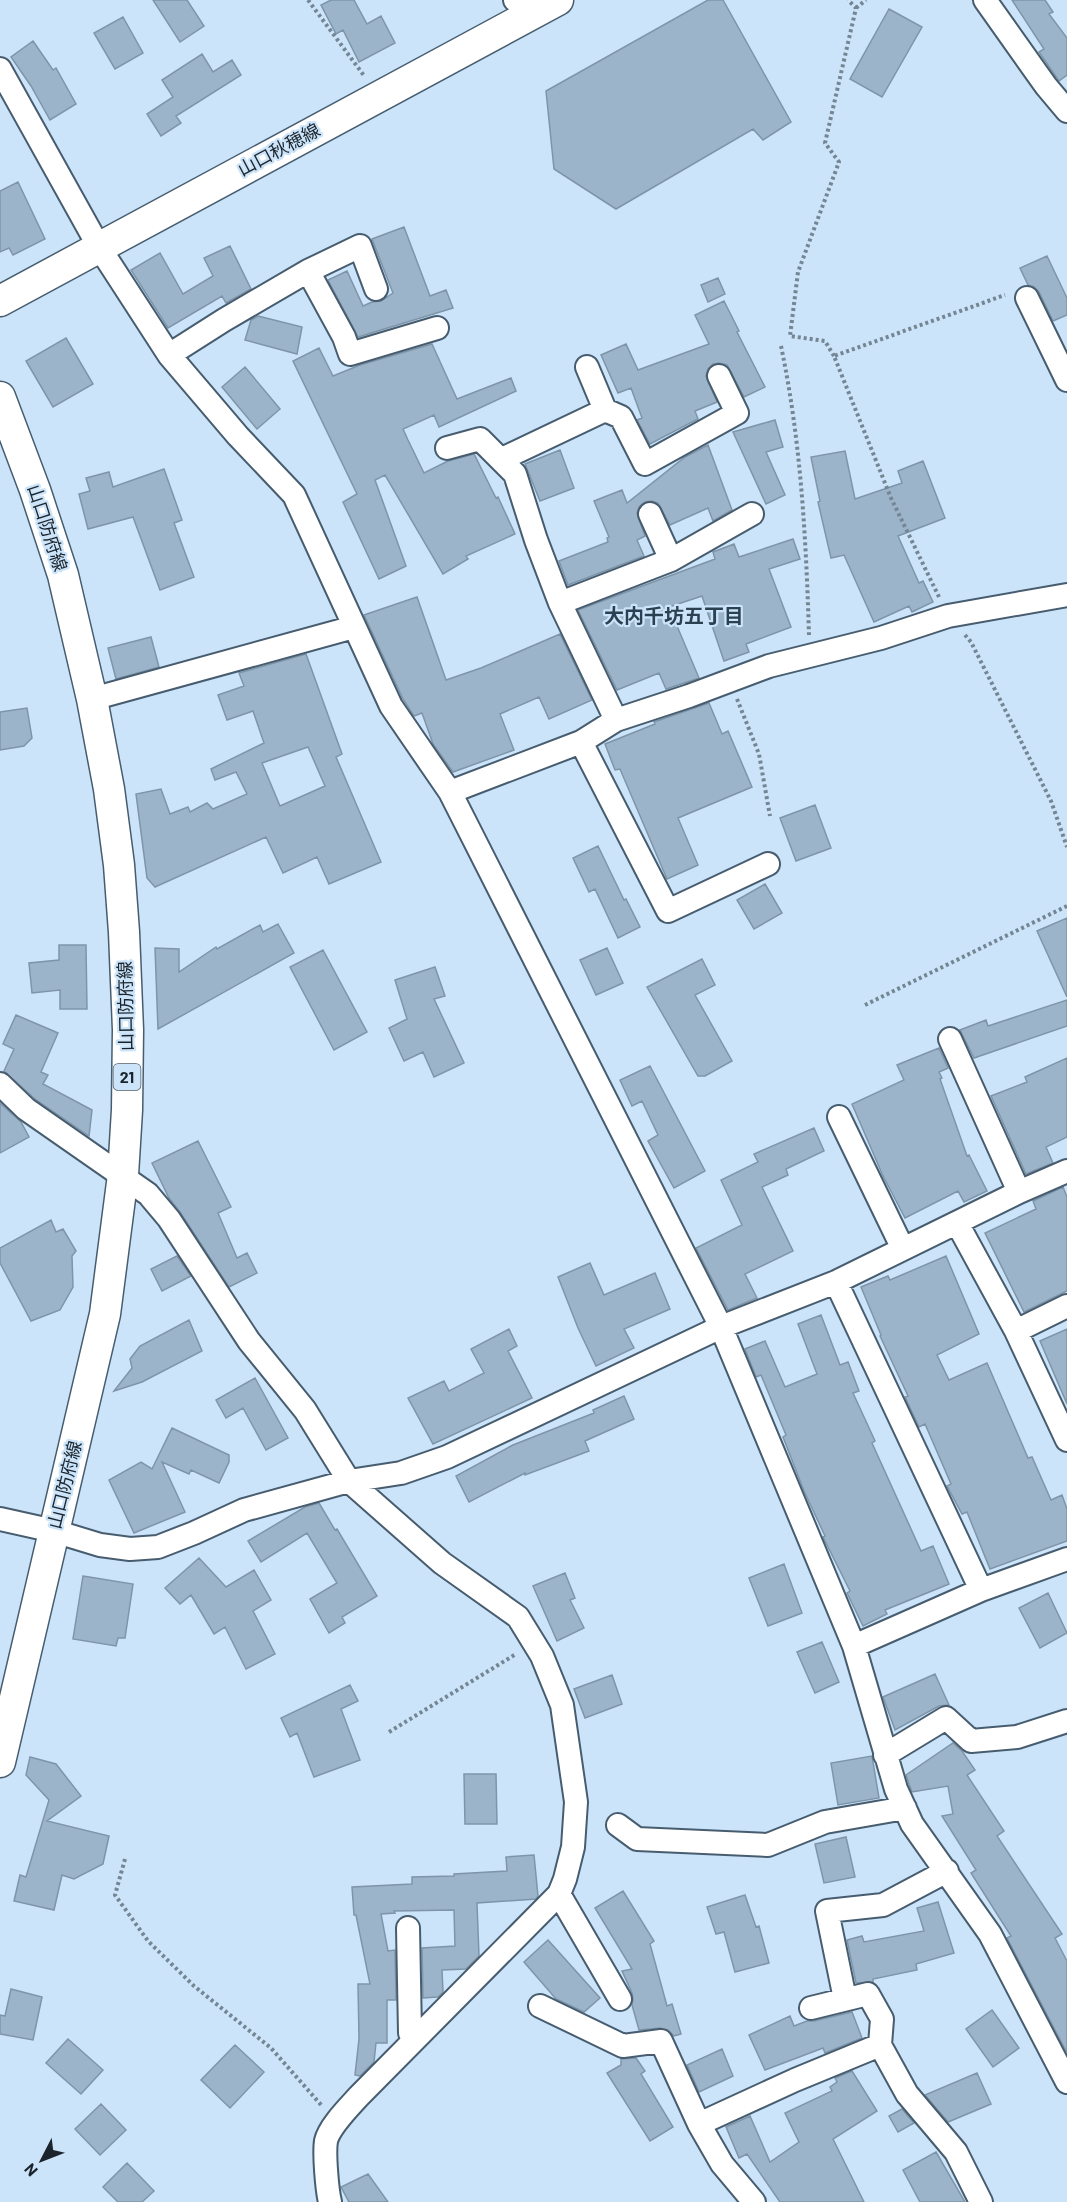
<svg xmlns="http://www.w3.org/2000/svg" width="1067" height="2202" font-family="Barlow,'Noto Sans JP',sans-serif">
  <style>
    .building { fill: #9cb4c9; stroke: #7e95a9; stroke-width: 1.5; fill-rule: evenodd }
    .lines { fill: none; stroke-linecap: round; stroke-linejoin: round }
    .minor-casing { stroke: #475d6f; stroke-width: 26 }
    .major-casing { stroke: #475d6f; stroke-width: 33 }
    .path { stroke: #748593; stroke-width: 4; stroke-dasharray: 3 3; stroke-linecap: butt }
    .minor { stroke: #fff; stroke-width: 22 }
    .major { stroke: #fff; stroke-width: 30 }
    .labels { text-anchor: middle; stroke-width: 4.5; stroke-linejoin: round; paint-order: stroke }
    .shield { fill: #cbe4f9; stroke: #505e6a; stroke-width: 1.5 }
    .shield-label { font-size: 16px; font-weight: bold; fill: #1b242c }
    .street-label { font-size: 18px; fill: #1b242c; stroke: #cbe4f9 }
    .neighbourhood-label { font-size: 20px; font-weight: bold; fill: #2b4051; stroke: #cbe4f9 }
  </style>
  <rect width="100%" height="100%" fill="#cbe4f9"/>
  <!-- building -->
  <path class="building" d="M153,0H187L204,26L180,42Z
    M331,0H354L367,24L381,16L395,43L359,62L343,30L336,34L321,5Z
    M708,0H723L791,122L763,140L753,129L616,209L554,169L546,91Z
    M1012,0H1045L1053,12L1049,14L1067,38V75L1059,81L1039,52L1044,49Z
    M889,9L922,27L882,97L850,79Z
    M123,17L143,53L115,69L94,33Z
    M33,41L53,70L56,68L76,104L50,120L31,86L11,57Z
    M202,54L213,72L232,60L241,75L176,116L181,123L161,136L147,114L173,97L162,80Z
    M18,182L45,239L13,255L9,248L0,252V191Z
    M404,227L430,296L446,290L453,308L358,337L328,280L347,271L363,306L372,302L381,301L393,293L372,239Z
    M230,246L251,289L226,303L222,296L168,328L131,270L160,253L183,294L213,276L204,258Z
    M1047,256L1067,298V315L1053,321L1039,292L1034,287L1028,285L1020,268Z
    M718,278L725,294L708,302L701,285Z
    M724,301L739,331L737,332L765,387L744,397L727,365L719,363L713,364L708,369L706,376L717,402L695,411L698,419L650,444L637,420L642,418L631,388L618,393L601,355L626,344L638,370L709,344L695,315Z
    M258,316L302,327L297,354L245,340L251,320Z
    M66,338L93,384L53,407L26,361Z
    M432,344L457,399L511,378L516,391L439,427L434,415L403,429L408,440L424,473L448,461L474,454L496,498L498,497L515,534L466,556L468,559L443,574L385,475L375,480L406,566L379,579L343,502L357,494L293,361L319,348L333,376L360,365Z
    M245,367L280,409L257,429L222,387Z
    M775,420L783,447L766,452L785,495L766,504L733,432Z
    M708,445L732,510L713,521L708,508L670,525L658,503L652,501L645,502L639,507L637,513L645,536L637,540L644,556L568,585L559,561L608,542L607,538L609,537L594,501L622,490L627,503L685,457Z
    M560,450L574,488L540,501L525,464Z
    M845,451L855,499L902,483L898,471L923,461L945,518L898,536L919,583L923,581L933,602L912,612L909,606L874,622L844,555L831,558L818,502L820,501L811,457Z
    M164,469L182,520L174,523L194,577L160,590L133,517L88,529L79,494L90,491L86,478L109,472L113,487Z
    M793,539L800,559L769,569L791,627L746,644L749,652L724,661L702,596L669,607L699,678L666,689L659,673L617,690L578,610L715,559L713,552L734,544L739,557Z
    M417,597L446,680L481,668L560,634L592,700L549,719L539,697L500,714L514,750L453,772L433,744L422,713L414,716L403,699L364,615Z
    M151,637L159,667L116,679L108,648Z
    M306,654L342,754L336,757L381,862L329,884L317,857L283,873L266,837L155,887L147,878L136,794L161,789L170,814L188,807L190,812L207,803L213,809L247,794L236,772L215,780L211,769L264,743L253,711L227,720L218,695L244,686L239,673ZM308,747L325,786L280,806L262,763Z
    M709,703L722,734L728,731L752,787L678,818L698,865L667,879L620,769L615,770L605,744L655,724L654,722Z
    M27,708L32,738L24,746L0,750V712Z
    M815,805L831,848L796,861L780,818Z
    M598,846L624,900L626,899L640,927L618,938L595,889L589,892L573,858Z
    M765,884L782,913L754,929L737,900Z
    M1067,918V997L1037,931Z
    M278,924L294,953L158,1029L155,948L179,949V972L216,947L217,949L260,925L263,932Z
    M59,945H86L87,1009H60V990L32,993L29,963L59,960Z
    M607,948L623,983L596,995L580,960Z
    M323,950L367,1032L334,1050L290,967Z
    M702,959L715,985L695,995L732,1061L705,1076H698L647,987Z
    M435,967L445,996L434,999L464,1063L434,1077L423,1052L404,1061L389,1028L407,1019L395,980Z
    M1067,1000V1026L974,1058L960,1030L986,1020L988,1026Z
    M16,1015L58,1033L41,1072L48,1075L43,1084L92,1110L89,1136L35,1099L4,1071L14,1049L3,1044Z
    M939,1048L948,1068L939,1072L942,1078L940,1079L967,1156L969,1155L987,1191L964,1202L958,1191L905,1218L883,1176L852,1104L904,1080L897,1065Z
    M1067,1058V1137L1046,1147L1053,1163L1026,1174L991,1096L1027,1082L1025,1077Z
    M650,1066L705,1171L674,1188L648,1141L658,1135L642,1101L632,1106L620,1080Z
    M0,1103L21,1122L29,1137L0,1153Z
    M814,1128L824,1151L786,1169L788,1175L762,1187L793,1251L745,1274L757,1298L728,1310L696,1248L742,1225L721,1180L758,1162L754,1154Z
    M198,1141L231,1207L218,1213L237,1258L247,1253L257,1273L229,1287L180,1212L169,1198L152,1163Z
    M1063,1187L1067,1197V1291L1024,1312L985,1233L1036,1209L1033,1201Z
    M51,1220L56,1232L63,1229L76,1251L72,1256L73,1287L60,1310L31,1321L0,1263V1248Z
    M177,1256L191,1276L162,1291L151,1269Z
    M946,1256L979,1334L937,1355L949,1380L987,1363L1028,1458L1032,1457L1051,1500L1062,1495L1067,1509V1541L990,1569L967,1512L962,1514L947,1486L951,1484L925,1424L919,1427L905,1397L908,1396L880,1336L881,1335L861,1287L888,1276L890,1280Z
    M590,1263L604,1295L655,1273L670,1309L624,1329L634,1348L596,1366L578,1328L558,1277Z
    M821,1315L840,1365L848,1362L859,1391L853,1393L875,1441L872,1443L921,1551L933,1546L949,1584L885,1610L887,1614L863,1626L847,1593L850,1591L823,1537L825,1536L804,1491L783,1437L786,1435L761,1375L756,1377L745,1349L765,1341L785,1387L817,1374L798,1324Z
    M189,1320L202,1351L142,1382L114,1391L132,1368L130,1359L140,1346Z
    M509,1329L517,1346L508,1351L532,1398L433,1444L408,1398L444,1381L449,1391L484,1373L471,1349Z
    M1067,1329V1404L1040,1341Z
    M255,1378L288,1438L266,1450L243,1408L226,1418L216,1400Z
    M624,1396L634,1419L585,1441L589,1451L525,1475V1473L469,1502L456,1476L513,1445L594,1413L593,1410Z
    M172,1428L229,1455V1462L219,1483L191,1470L189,1474L162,1462L185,1512L134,1533L109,1480L141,1462L152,1469Z
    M319,1503L335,1530L337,1529L377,1596L342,1617L345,1623L329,1633L310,1599L337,1583L307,1533L261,1562L248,1541L305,1507Z
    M199,1558L226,1587L254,1570L271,1600L253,1611L275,1654L246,1669L225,1627L214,1634L191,1595L180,1604L165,1588Z
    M784,1564L802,1613L768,1626L749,1578Z
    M565,1573L575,1598L570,1600L584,1628L557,1641L533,1586Z
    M83,1576L133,1584L125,1638H118L116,1646L73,1639Z
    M1048,1593L1067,1633L1040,1648L1019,1608Z
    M822,1642L839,1682L815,1693L797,1652Z
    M935,1674L949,1705L939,1706L895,1730L883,1697Z
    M612,1675L622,1704L585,1718L574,1689Z
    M350,1685L358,1701L341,1709L360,1760L314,1777L297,1733L290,1737L281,1718Z
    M953,1743L962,1751L975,1770L967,1775L1004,1831L997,1836L1062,1934L1055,1938L1067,1961V2053L1007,1938L1011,1936L971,1873L976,1870L942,1816L953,1814L948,1786L912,1792L909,1784L906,1775Z
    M872,1756L879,1798L838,1805L831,1763Z
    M30,1757L56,1764L81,1796L47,1821L109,1836L103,1864L74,1879L62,1875L54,1910L14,1901L20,1875L26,1877L49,1800L26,1775Z
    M464,1774H496L497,1824H465Z
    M846,1837L855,1877L824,1883L815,1844Z
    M534,1855L538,1896L536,1899L477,1903L479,1956L466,1969L442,1970L443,1992L438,1997L423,1998L422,1948L455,1946L454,1910L394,1911L395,1913L381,1914L388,1951L395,1950L396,2000H387V2043H376L374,2062L360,2076L355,2075L359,2039L358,1984H370L356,1915H354L352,1887L412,1884V1877L454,1876V1874L507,1871L506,1857Z
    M623,1891L654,1941L650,1944L667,2006L672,2004L681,2034L674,2036L668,2030L660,2028L639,2030L632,2005L633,2000L632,1993L622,1971L632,1969L595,1908Z
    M745,1895L756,1927L759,1926L769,1963L735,1972L724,1932L716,1934L707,1907Z
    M938,1902L954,1953L916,1964L917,1970L873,1979V1982L856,1983L847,1940L862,1936L864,1942L924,1931L917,1908Z
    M548,1940L600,1998L584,2012L556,1999L524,1962Z
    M11,1989L42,1997L33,2040L0,2034V2015L5,2016Z
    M992,2010L1019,2048L993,2067L966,2029Z
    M852,2012L862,2038L825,2053L823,2048L765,2070L749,2035L790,2016L794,2026L807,2021H814Z
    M68,2039L103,2070L81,2094L46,2063Z
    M235,2045L264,2072L230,2108L201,2080Z
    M722,2049L733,2076L699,2092L687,2065Z
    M636,2058L645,2071L641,2074L673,2127L650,2141L607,2073L621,2065V2059Z
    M852,2071L877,2111L833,2139L864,2202H780L747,2154L739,2158L726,2127L750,2116L770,2162L799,2142L785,2113L832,2091L830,2087L837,2082L835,2078Z
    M977,2073L991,2104L948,2122L925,2095Z
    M101,2104L126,2130L100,2155L75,2129Z
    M902,2109L914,2123L898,2132L889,2116Z
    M936,2152L965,2202H920L903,2170Z
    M127,2163L154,2191L142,2202H118L103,2187Z
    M368,2174L388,2202H349L341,2187Z"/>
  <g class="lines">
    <!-- minor casing -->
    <g class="minor-casing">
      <path id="minor" d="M515,0L533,13
        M985,0L1046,86L1067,111
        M0,69L99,247L169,355L238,436L294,495L391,706L450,792L721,1327L854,1646L896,1789L912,1824L990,1934L1067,2082
        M308,271L360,246L376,289
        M1027,298L1067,380
        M169,355L224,320L308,271L344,337L350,354L437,328
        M587,367L605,410
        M447,448L480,439L515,474L536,540L560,603L616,720
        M502,459L605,410L621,417L645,464L737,413L719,376
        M650,514L671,560
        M560,603L671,560L752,514
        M92,699L354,627
        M581,742L668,911L768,864
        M450,792L581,742L616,720L689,696L769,666L881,638L948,616L1067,595
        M950,1039L1019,1192
        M0,1084L26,1109L148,1194L169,1219L249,1341L305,1410L349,1481L442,1563L518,1617L542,1656L562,1705L576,1802L573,1847L565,1879L559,1894L359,2096C349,2107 329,2127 326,2141C324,2153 327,2190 330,2202
        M839,1117L903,1249
        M957,1223L1016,1331L1067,1440
        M836,1282L981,1590
        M1016,1331L1067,1306
        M0,1519L54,1531L100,1545L130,1549L158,1547L194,1533L244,1510L349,1481L401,1473L447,1457L721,1327L836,1282L1019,1192L1067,1171
        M854,1646L981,1590L1067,1559
        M885,1755L946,1718L971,1741L1017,1737L1067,1721
        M618,1825L637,1839L768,1845L825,1822L905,1808
        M559,1894L620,1999
        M408,1928L410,2033L414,2040
        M845,1999L827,1911L883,1905L947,1871
        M540,2006L623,2046L661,2041L699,2124L722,2164L754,2202
        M811,2008L868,1994L882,2019L880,2045L907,2094L956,2152L981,2202
        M699,2124L795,2080L880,2045"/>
    </g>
    <!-- major casing -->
    <g class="major-casing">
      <path id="major" d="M0,301L558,0
        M0,397L35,490L63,575L92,699L109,789L119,865L124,932L128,1030L127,1110L123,1175L105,1314L0,1762"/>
    </g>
    <!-- path -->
    <path class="path" d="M308,0L365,77
      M856,8L866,0
      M781,346C801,441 806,538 809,635
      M834,356L825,341L790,336L798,272L839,162L825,143L856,8L848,0
      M939,597L891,498L834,356L1005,295
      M965,635L971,642L1051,801L1067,847
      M737,699L759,754L770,816
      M865,1005L1067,906
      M389,1732L516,1654
      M125,1859L115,1895L148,1941L194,1986L271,2048L322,2106"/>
    <!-- minor -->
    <use href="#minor" class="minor"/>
    <!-- major -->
    <use href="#major" class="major"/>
  </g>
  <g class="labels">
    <!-- shield labels -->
    <rect class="shield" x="113.5" y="1064" width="27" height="26" rx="4.5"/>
    <g class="shield-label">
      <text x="127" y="1083">21</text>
    </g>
    <!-- street labels -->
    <g class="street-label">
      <text transform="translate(279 150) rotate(-28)" y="6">山口秋穂線</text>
      <text transform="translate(47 528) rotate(72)" y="6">山口防府線</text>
      <text transform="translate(126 1006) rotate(-91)" y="6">山口防府線</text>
      <text transform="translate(65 1485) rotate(-76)" y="6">山口防府線</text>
    </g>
    <!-- neighbourhood labels -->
    <g class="neighbourhood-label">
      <text x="674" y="623">大内千坊五丁目</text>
    </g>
  </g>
  <!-- north arrow -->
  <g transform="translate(42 2160) rotate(228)" stroke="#cbe4f9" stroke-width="4.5" paint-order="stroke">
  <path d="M0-4.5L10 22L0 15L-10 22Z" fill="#1b242c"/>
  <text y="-9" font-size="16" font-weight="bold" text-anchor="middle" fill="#1b242c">N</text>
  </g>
</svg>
